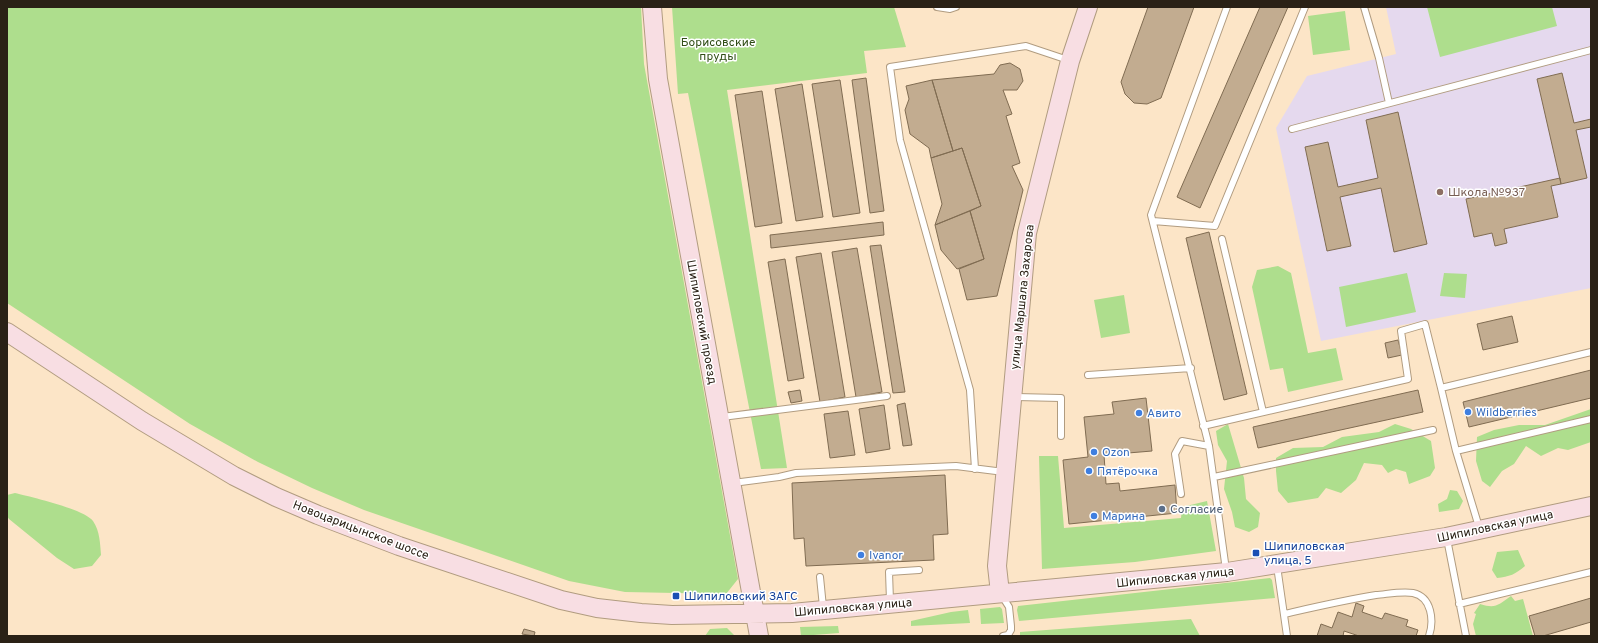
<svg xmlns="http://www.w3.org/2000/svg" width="1598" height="643" font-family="Overpass,sans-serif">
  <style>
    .education { fill: #e5d9ee }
    .green { fill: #aede8d }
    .building { fill: #c2ac90; stroke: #806c52 }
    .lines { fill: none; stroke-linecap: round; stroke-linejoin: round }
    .lane-casing { stroke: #b19c80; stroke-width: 8 }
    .secondary-casing { stroke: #b19c80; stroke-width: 20 }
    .lane { stroke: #fff; stroke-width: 6 }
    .secondary { stroke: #f8dee3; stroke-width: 18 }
    .education-dot { fill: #8d6e63; stroke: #fff; stroke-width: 1.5 }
    .shop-dot { fill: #3f7fe0; stroke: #fff; stroke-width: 1.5 }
    .service-dot { fill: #5c6f8a; stroke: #fff; stroke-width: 1.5 }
    .transit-dot { fill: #1a4fb4; stroke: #fff; stroke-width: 1.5 }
    .labels { text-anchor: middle; stroke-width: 3; stroke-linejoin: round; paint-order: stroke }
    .park-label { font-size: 12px; fill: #304e16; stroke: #fff }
    .education-label { font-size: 12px; fill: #785e54; stroke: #fff; text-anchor: start }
    .street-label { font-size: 12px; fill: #2a2116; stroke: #fff }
    .shop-label { font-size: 12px; fill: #366cbe; stroke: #fff; text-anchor: start }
    .service-label { font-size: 12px; fill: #4e5e75; stroke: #fff; text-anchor: start }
    .transit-label { font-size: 12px; fill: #164399; stroke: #fff; text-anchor: start }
  </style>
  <rect width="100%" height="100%" fill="#fce5c7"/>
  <!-- education -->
  <path class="education" d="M1386,7H1591V288L1321,341L1276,128L1307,76L1396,54Z"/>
  <!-- green -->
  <path class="green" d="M7,7H641L644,64L738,579L726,594L625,592L569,581L364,510L312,488L258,462L190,424L7,303Z
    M672,7H894L906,47L864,51L867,73L727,90L787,468L761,469L688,93L678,94Z
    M1427,7H1552L1557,26L1440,57Z
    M1345,11L1350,50L1313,55L1308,16Z
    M1278,266L1291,273L1308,353L1336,348L1343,380L1288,392L1283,368L1270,370L1252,287L1257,270Z
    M1407,273L1416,312L1346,327L1339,287Z
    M1444,273L1467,274L1465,298L1440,296Z
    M1124,295L1130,333L1101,338L1094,300Z
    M1591,409V442L1568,450L1558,448L1541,456L1526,446L1514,464L1502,471L1490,487L1482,481L1476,461L1477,437L1494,430L1519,425H1545Z
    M1228,424L1244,478L1246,499L1260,513L1258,527L1249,532L1235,527L1232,512L1224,489L1227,461L1218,445L1216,431Z
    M1395,424L1411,429L1431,441L1435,468L1430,476L1409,484L1406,472L1396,469L1388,473L1382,465L1364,463L1356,480L1341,493L1326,488L1318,498L1288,503L1278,491L1276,471V458L1293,448L1323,447L1342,437L1379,432Z
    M1039,456H1058L1064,528L1181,518L1182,507L1207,501L1216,551L1135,562L1042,569Z
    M1450,490L1457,491L1463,501L1459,509L1439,512L1438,504L1447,499Z
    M15,493C31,497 84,509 93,521C100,531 100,544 101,555L92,566L74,569L57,558L9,519L7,516V495Z
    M1518,550L1525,566C1516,574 1509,577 1497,578L1492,570L1497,552Z
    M1270,578L1272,580L1275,598L1019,621L1017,610L1018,606Z
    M1511,596L1515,601L1523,599L1533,636H1476L1473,624L1476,614L1474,613L1480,604C1496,609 1498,605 1511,596Z
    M1000,607L1002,609L1004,623L981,624L980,609Z
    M968,610L970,623L911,626V621L951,612Z
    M1191,619L1200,636H1020V632Z
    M838,626L839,633L801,636L800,627Z
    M727,628L735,636H705L710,629Z"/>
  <!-- building -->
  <path class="building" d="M1148,7H1194L1161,98L1147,104L1134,103L1125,94L1121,82Z
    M1260,7H1288L1200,208L1177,197Z
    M1010,63L1020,69L1023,81L1017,90H1003L1012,114L1006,116L1020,163L1012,166L1023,190L997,296L967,300L959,269L984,259L970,211L981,206L962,148L953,151L932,80L994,74L1000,65Z
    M1562,73L1574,123L1591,119V127L1576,130L1587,178L1561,184L1537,79Z
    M866,78L884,211L870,213L852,80Z
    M840,80L860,213L833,217L812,84Z
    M932,80L953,151L931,158L929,148L910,134L905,110L909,99L906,86Z
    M802,84L823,217L796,221L775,89Z
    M762,91L782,223L755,227L735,95Z
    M1398,112L1427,244L1394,252L1381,188L1340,197L1351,246L1327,251L1305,147L1328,142L1338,187L1378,178L1366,120Z
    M962,148L981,206L935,225L942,204L931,158Z
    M1560,178L1561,184L1551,186L1558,217L1504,229L1507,243L1495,246L1492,233L1474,237L1466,199Z
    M970,211L984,259L957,269L941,250L935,225Z
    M883,222L884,235L771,248L770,235Z
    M1209,232L1247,394L1224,400L1186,238Z
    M881,245L905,392L893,393L870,246Z
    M857,248L882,392L856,397L832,252Z
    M821,253L845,397L820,402L796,257Z
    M785,259L804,378L788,381L768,262Z
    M1512,316L1518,342L1483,350L1477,324Z
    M1398,340L1402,355L1388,358L1385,343Z
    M1591,370V398L1469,427L1463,402Z
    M800,390L802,401L791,403L788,392Z
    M1418,390L1423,412L1258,448L1253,427Z
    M1146,398L1152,451L1104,455L1106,484L1119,483L1120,491L1175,485L1177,513L1069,524L1063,460L1088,457L1084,417L1114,414L1112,402Z
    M905,403L912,445L903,446L897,405Z
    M884,405L890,449L866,453L859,409Z
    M848,411L855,455L830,458L824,414Z
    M945,475L948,534L933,535L934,560L806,566L804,538L794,539L792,483Z
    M1591,598V622L1543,636H1535L1529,616Z
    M1356,603L1364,606L1362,612L1382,619L1385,613L1408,620L1406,626L1418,630L1416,636H1359L1344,631L1343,636H1317L1321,624L1332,628L1338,612L1352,617Z
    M524,629L535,632L534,636L522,634Z"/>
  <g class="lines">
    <!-- lane casing -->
    <g class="lane-casing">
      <path id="lane" d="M937,7L950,9L956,7
        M1364,7L1379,58L1389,103
        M1292,129L1591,50
        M1153,221L1215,226L1305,7
        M1222,239L1263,412
        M1088,375L1191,368
        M1014,397L1061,398V436
        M722,417L887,396
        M1203,426L1408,379L1401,331L1425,324L1441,388
        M1456,451L1591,419
        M975,469L970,390L900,140L890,67L1026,46L1068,60
        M1214,477L1433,430
        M733,483L779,477L796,473L956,466L1004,472
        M1181,494L1175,454L1182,441L1209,446
        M1479,527L1456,451L1441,388L1591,352
        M1447,539L1466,636
        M1277,566L1287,636
        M1226,570L1209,446L1151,215L1227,7
        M820,577L823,607
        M1002,596L1009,607L1011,626V630L1008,635L1003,636
        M890,601L889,572L919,570
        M1459,604L1591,572
        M1284,614C1315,607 1345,600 1376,595C1388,594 1402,591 1413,593C1432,597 1434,621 1429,636"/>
    </g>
    <!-- secondary casing -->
    <g class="secondary-casing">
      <path id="secondary" d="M652,7L658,79L759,636
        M7,332L142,421L234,476L276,497L318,515L399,546L561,600L597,608L641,613L672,615L792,613L1227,572L1446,537L1591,506
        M1000,593L997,566L1027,233L1070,61L1088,7"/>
    </g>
    <!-- lane -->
    <use href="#lane" class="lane"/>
    <!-- secondary -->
    <use href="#secondary" class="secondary"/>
  </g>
  <!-- markers -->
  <circle class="education-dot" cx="1440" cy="192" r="4"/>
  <g class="shop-dot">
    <circle cx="1468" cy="412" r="4"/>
    <circle cx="1139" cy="413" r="4"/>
    <circle cx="1094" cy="452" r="4"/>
    <circle cx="1089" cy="471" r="4"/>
    <circle cx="1094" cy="516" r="4"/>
    <circle cx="861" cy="555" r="4"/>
  </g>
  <circle class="service-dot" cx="1162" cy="509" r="4"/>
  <g class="transit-dot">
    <rect x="1252" y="549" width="8" height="8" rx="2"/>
    <rect x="672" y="592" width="8" height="8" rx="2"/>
  </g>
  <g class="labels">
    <!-- park labels -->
    <g class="park-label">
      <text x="718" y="46">Борисовские<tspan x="718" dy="14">пруды</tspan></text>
    </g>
    <!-- education labels -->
    <g class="education-label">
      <text x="1448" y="196">Школа №937</text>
    </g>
    <!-- street labels -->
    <g class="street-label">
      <text transform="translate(1022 297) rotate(-84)" y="4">улица Маршала Захарова</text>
      <text transform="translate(702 322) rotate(80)" y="4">Шипиловский проезд</text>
      <text transform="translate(1495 526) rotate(-12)" y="4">Шипиловская улица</text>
      <text transform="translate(361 530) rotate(21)" y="4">Новоцарицынское шоссе</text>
      <text transform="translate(1175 577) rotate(-6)" y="4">Шипиловская улица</text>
      <text transform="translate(853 607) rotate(-5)" y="4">Шипиловская улица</text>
    </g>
    <!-- shop labels -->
    <g class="shop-label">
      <text x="1476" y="416">Wildberries</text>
      <text x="1147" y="417">Авито</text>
      <text x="1102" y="456">Ozon</text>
      <text x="1097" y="475">Пятёрочка</text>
      <text x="1102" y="520">Марина</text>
      <text x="869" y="559">Ivanor</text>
    </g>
    <!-- service labels -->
    <g class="service-label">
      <text x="1170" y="513">Согласие</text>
    </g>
    <!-- transit labels -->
    <g class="transit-label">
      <text x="1264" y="550">Шипиловская<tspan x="1264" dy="14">улица, 5</tspan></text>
      <text x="684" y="600">Шипиловский ЗАГС</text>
    </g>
  </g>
  <!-- border -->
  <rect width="1598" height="643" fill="none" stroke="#2a2116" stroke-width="16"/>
</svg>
